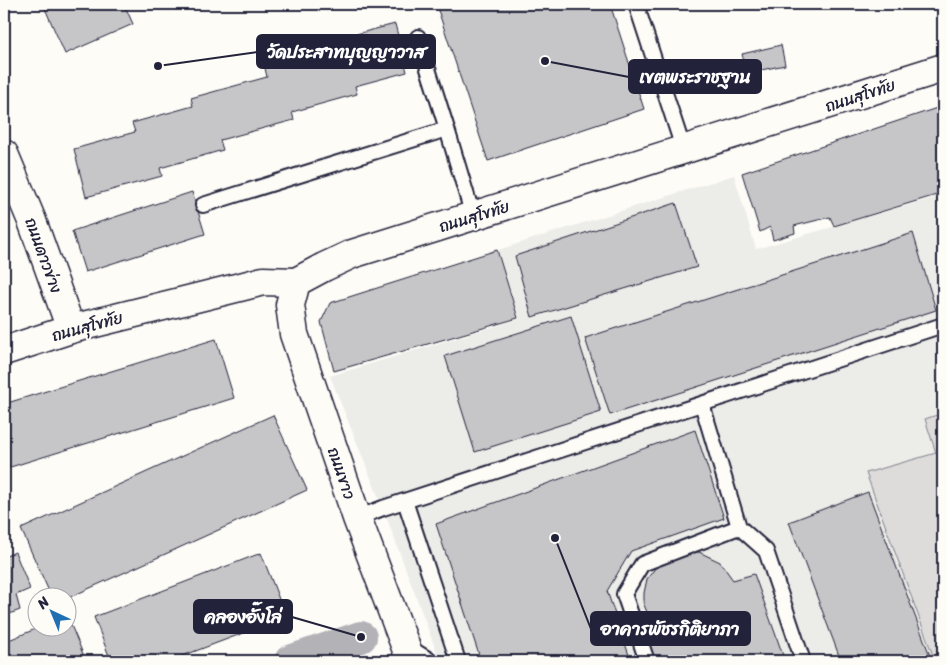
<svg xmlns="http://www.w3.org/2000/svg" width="947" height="665" font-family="Sriracha,'Playpen Sans Thai',sans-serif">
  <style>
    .built { fill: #ecece9 }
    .green { fill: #dddcdb; stroke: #807f8b }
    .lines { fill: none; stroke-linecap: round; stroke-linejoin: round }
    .canal { stroke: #b2b2b7; stroke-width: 32 }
    .building { fill: #c6c6c8; stroke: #22223b }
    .lane-casing { stroke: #22223b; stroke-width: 18 }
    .street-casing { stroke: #22223b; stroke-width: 31 }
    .secondary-casing { stroke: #22223b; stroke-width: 31 }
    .lane { stroke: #fdfcf7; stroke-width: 14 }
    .street { stroke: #fdfcf7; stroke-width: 28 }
    .secondary { stroke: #fdfcf7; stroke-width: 28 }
    .labels { text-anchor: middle; stroke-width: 4; stroke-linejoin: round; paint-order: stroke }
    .street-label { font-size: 16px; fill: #22223b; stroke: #fdfcf7 }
    .leader { fill: none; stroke: #22223b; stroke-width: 2 }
    .callout-dot { fill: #22223b; stroke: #fdfcf7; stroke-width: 2 }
    .callout { fill: #22223b; stroke: #22223b; stroke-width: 2 }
    .callout-label { font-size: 18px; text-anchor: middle; font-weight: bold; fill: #fff }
  </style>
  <rect width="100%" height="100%" fill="#fdfcf7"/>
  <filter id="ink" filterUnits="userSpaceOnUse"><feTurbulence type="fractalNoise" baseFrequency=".02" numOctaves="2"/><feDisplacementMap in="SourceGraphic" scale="10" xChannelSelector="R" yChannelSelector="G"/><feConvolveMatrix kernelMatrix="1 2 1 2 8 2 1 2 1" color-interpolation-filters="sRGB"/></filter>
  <g filter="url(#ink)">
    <!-- built -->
    <path class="built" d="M734,175L756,249L943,195V661H440L383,508L330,376L519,319L498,250Z"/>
    <!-- green -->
    <path class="green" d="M943,413V661H935L866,473L936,453L925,419Z"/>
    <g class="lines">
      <!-- canal -->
      <path class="canal" d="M290,661L361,637"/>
    </g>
    <!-- building -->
    <path class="building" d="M43,4H124L133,24L65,54Z
      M436,4H610L644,109L488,161Z
      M395,24L407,72L355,86L357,94L292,112L294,120L220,140L223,150L160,168L162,176L86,197L74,149L135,132L132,123L193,106L191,98L267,77L265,68L328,51L325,42Z
      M781,45L785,65L747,73L742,54Z
      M943,106V132L937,108Z
      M937,108L943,132V193L834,226L830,217L794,226L795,233L773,240L770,227L760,232L742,173Z
      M192,192L205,234L85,272L72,231Z
      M676,203L697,267L532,317L515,256Z
      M913,233L936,310L610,415L585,338Z
      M497,250L518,318L334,371L321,322L330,303Z
      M571,316L601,412L475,452L445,356Z
      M216,339L234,398L4,469V404Z
      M273,415L307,490L68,598H52L21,529Z
      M695,430L724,518L631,551L607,591L631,661H481L436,524Z
      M868,492L932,661H841L789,522Z
      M15,552L30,589L16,595L20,610L4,616V557Z
      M691,552H699L720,562L733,580L754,574L785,661H651L636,616L647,612L644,605V593L647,579L656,567L665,559Z
      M261,553L286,617L169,661H111L94,617Z
      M68,618L86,661H4V642L38,628H68Z"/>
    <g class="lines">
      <!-- lane casing -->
      <g class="lane-casing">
        <path id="lane" d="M636,4L684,151
          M418,37L447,129
          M203,205L447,129L473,216
          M405,501L458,661
          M357,518L383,508L943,325
          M739,527L766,551L803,661
          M408,647L431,661
          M647,661L624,594L642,564L739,527L702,404"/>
      </g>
      <!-- street casing -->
      <g class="street-casing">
        <path id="street" d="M4,154L32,221L71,329
          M4,351L71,329L244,286L263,281L296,282"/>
      </g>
      <!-- secondary casing -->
      <g class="secondary-casing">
        <path id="secondary" d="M411,661L357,518L294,334L290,305L296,282L324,267L352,254L943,68"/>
      </g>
      <!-- lane -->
      <use href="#lane" class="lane"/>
      <!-- street -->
      <use href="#street" class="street"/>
      <!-- secondary -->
      <use href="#secondary" class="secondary"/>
    </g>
  </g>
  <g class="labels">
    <!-- street labels -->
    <g class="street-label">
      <text transform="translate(860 95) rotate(-18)" y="6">ถนนสุโขทัย</text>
      <text transform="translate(474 216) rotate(-17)" y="6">ถนนสุโขทัย</text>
      <text transform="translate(44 255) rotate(70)" y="6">ถนนดาวข่าง</text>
      <text transform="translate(87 326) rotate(-15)" y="6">ถนนสุโขทัย</text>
      <text transform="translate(342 473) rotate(71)" y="6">ถนนขาว</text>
    </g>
  </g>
  <!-- callouts -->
  <path class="leader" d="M158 66L257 52M545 61L629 77M361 637L292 617M555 538L591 629"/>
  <g class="callout-dot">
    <circle cx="158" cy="66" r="5"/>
    <circle cx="545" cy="61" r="5"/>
    <circle cx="361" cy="637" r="5"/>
    <circle cx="555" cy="538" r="5"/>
  </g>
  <g class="callout">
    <rect x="257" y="35" width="178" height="33" rx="5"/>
    <rect x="629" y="60" width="132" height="33" rx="5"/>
    <rect x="194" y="600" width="98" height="33" rx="5"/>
    <rect x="591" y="612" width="159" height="33" rx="5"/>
  </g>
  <g class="callout-label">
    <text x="346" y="58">วัดประสาทบุญญาวาส</text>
    <text x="695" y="83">เขตพระราชฐาน</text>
    <text x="243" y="623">คลองอั๊งโล่</text>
    <text x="670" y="635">อาคารพัชรกิติยาภา</text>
  </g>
  <!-- margin -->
  <rect width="947" height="665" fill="none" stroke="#fdfcf7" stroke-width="20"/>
  <rect x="10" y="10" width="927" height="645" fill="none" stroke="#22223b" stroke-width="2" filter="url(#ink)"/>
  <!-- north arrow -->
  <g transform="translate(52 612) rotate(316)"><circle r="24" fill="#fdfcf7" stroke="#a5a5ac"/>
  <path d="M0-4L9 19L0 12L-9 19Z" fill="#1f6fb2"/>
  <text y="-8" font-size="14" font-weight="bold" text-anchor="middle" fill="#22223b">N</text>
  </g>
</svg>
